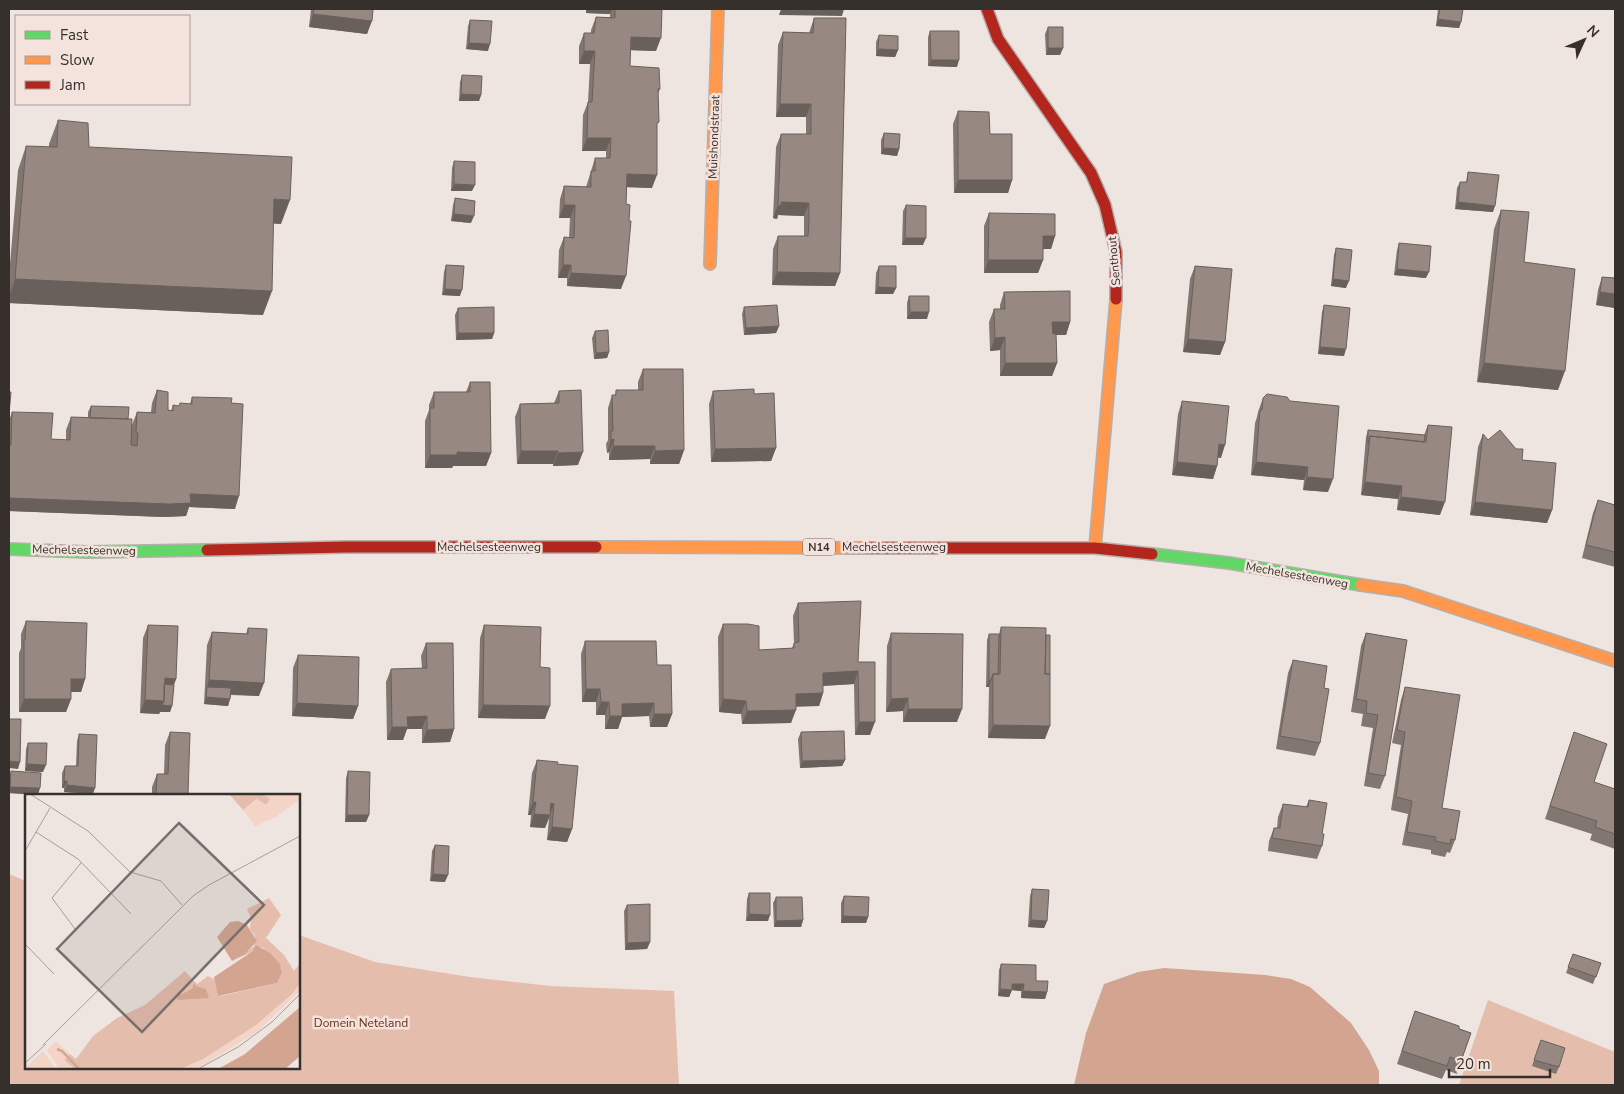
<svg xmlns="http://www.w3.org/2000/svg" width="1624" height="1094" font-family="'Nunito Sans',sans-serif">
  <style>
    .forest { fill: #e5bdad }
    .water { fill: #d3a591 }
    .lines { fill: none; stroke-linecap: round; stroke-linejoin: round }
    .fast-casing { stroke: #b6afac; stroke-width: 14 }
    .slow-casing { stroke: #b6afac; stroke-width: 14 }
    .jam-casing { stroke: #b6afac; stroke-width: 14 }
    .fast { stroke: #63d668; stroke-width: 11 }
    .slow { stroke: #ff974d; stroke-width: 11 }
    .jam { stroke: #b3261e; stroke-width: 11 }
    .wall { fill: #827670 }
    .shaded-wall { fill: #6a605b }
    .building { fill: #978982; stroke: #6a605b }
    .labels { text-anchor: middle; stroke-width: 5; stroke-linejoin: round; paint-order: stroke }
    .shield { fill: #f3e3dc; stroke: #6f6662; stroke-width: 1 }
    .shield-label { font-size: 11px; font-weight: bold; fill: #36302d }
    .street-label { font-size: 12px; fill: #36302d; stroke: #f3e3dc }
    .park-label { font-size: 12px; fill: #692e13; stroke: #f3e3dc }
    .inset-river { fill: none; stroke: #d3a591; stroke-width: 2.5 }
    .inset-road { fill: none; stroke: #a49d99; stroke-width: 1 }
    .view { fill: #766f6c; fill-opacity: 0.15; stroke: #766f6c; stroke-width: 2.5 }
    .inset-edge { fill: none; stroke: #36302d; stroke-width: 2.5 }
  </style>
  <rect width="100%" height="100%" fill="#eee5e1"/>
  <!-- forest -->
  <path class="forest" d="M9,874L26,881V1068H299V935L375,962L470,977L550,986L674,991L679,1085H9Z
    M1488,1000L1615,1052V1085H1459Z"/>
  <!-- water -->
  <path class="water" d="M1164,968L1265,975L1291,979L1310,987L1351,1023L1369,1050L1379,1071V1085H1074L1086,1033L1104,984L1138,972Z"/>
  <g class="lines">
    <!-- fast casing -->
    <g class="fast-casing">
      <path id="fast" d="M9,549L87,552L207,550
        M1152,554L1229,563L1361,585"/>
    </g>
    <!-- slow casing -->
    <g class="slow-casing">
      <path id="slow" d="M710,264L718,9
        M596,547L866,548
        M1095,548L1116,299
        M1361,585L1403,591L1615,661"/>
    </g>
    <!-- jam casing -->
    <g class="jam-casing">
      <path id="jam" d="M987,9L998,39L1091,173L1105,205L1116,252V299
        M866,548H1095L1152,554
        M207,550L346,547H596"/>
    </g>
    <!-- fast -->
    <use href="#fast" class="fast"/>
    <!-- slow -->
    <use href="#slow" class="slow"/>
    <!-- jam -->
    <use href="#jam" class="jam"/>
  </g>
  <!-- wall -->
  <path class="wall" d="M311,9H373L367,34L309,27Z
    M586,9H662L656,51L630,50V66L660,89L658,94L657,128L652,188L627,187L621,289L567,286V278H558L559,250L564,237L569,238L570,218H559L560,199L564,186L586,187L587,184L595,158H606V151H582L583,115L588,102L590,64H579V46L584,33H591V30L596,17H610V14L586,13Z
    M1438,9H1463L1461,22L1459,28L1436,26Z
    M814,18L840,273L835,286L772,285L773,249L778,236H804V216L778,215L777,219L773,218L776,147L781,134H806V117H776L778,45L783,32L809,33Z
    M470,20L488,51L466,49L468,26Z
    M1048,27L1063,48L1060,55H1046L1045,34Z
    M930,31L957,67L928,66V37Z
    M879,35L898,50L895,57L876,56V42Z
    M462,75L481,95L479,101H459L460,82Z
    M958,111L990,134L1012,180L1008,193H954L953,124Z
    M58,120L89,147L281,224L273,223L263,315L9,303V275L18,170L26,146L49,147V144Z
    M884,133L899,149L897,156L881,154V140Z
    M454,161L472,191H451L452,168Z
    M1468,172L1493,212L1455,209L1457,188L1460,182H1466Z
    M455,198L471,223L451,221L453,205Z
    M906,205L923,245H902L903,211Z
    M1501,210L1524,262L1558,390L1477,382L1494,229Z
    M989,213L1055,236L1051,249H1043V260L1038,273H984V226Z
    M1399,243L1426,278L1394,275L1397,250Z
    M1336,248L1346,288L1331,286L1334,255Z
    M446,265L460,296L442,295L444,272Z
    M879,266L896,288L893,294H875L876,273Z
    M1195,266L1225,342L1220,355L1183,352L1190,279Z
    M1602,277L1615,278V308L1596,305L1598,290Z
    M1004,292L1070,322L1066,335H1056L1057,363L1052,376H1000V350L990,351L989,322L994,309H1000V305Z
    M909,296L927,319H907V303Z
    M1324,305L1344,356L1318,354L1322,312Z
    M744,307L779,326L776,333L744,335L742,314Z
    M458,308L494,333L492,339L456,340L455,315Z
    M595,331L609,352L607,358L594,359L592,338Z
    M643,369L684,450L679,464H650V459L609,460V452L607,453L606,444L608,440V408L612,395H615L616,390H638V382Z
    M470,382L491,453L486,466H453L452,468H425V421L429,410V405L434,392H466Z
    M157,390L168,410L171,411L173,405L179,406L190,404L192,397L231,403L235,509L189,507L186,516L164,517L9,511V421L12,412L51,439L66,440V430L71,417L88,418V412L91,406L128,419L132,425L137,412H151L152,403Z
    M559,391L578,465L553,466V464H517L515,417L520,404L554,403Z
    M713,391L754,394L776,448L771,461L711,462L709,404Z
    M1263,398L1328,492L1303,490L1304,480L1251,475L1255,423L1257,417L1258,412Z
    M1182,401L1221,458L1218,457L1217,466L1213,479L1172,475L1178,414Z
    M1428,425L1440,515L1397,510L1398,499L1361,495L1366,437L1368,430L1424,435Z
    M1483,434L1488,440L1522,460L1552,510L1547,523L1470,515L1478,447Z
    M1598,500L1615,505V567L1582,558L1593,513Z
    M798,603L858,662L870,735H855L854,684L823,686V693L819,706H796L791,723L742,724L741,714L719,712L718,637L723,624L759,650L792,648L794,643L793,616Z
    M26,621L85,679L81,692H71V699L66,712H19V653L21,648V634Z
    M148,625L176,679L174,685L172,706L170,712H160L159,714L140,713L143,638Z
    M484,625L540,667L545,719L478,718L480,638Z
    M1001,627L1045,739L988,738L989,687H986L987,640L989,634H999Z
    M248,628L259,696L231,695L228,706L204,704L207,645L212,632L246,634Z
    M891,633L957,722H903V711L886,712L887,646Z
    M1366,633L1407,640L1385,776L1380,789L1364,786L1373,728L1361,726L1363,714L1351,712L1361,646Z
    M585,641L657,665L672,714L667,727H650L649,716L622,717L618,729H605V715H596V702H582L581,654Z
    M426,643L454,729L450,742L422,743V729H407L403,740H387L386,682L391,669L422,668L421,656Z
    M298,655L358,706L353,719L292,716L293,668Z
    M1293,660L1324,688L1320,743L1315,756L1276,749L1288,673Z
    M1405,687L1442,808L1455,840L1450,853L1447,852L1445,857L1431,854V850L1402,845L1408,814L1391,810L1401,745L1392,743L1401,700Z
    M170,732L188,795H152V787L157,774H164L165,745Z
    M801,732L845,760L842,766L800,768L798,739Z
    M1574,732L1594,782L1615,789V849L1590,840L1592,834L1545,819Z
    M79,734L93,794L64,792V788H62V773L65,766H76L77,741Z
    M28,743L43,772L25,771L26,749Z
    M537,760L557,764L572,829L567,842L547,840L549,818L545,828L530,827L531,815H528L532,773Z
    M11,771L38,795L9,793V777Z
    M348,771L369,815L366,822H345L346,778Z
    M1309,800L1322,834V846L1317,859L1268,851L1269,841L1274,828H1277L1278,817L1283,804L1306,807Z
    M435,845L445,882L430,881L432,851Z
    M1032,889L1047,921L1044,928L1028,927L1030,896Z
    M749,893L768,921H746L747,899Z
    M844,896L868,917L866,923H841V903Z
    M776,897L803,920L801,927H774L773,903Z
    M627,905L650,942L647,949L625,950L624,911Z
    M1573,954L1601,963L1593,984L1566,973Z
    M1001,964L1036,981L1047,992L1045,999L1021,998V991L1012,990L1009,997L998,996L999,970Z
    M1415,1011L1471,1033L1457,1074L1446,1070L1442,1079L1397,1064Z
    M1541,1040L1559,1067L1556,1074L1532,1066Z"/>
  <!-- shaded-wall -->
  <path class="shaded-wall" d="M587,9H612L610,14L586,13Z
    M781,9H844L842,16L779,15Z
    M313,14L372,21L367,34L309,27Z
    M1438,19L1461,22L1459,28L1436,26Z
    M631,37L661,38L656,51L626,50Z
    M469,43L490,44L488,51L466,49Z
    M1048,48H1063L1060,55H1046Z
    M878,49L898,50L895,57L876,56Z
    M584,51H595L590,64H579Z
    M931,60H959L957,67L928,66Z
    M461,94L481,95L479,101H459Z
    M780,104H811L806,117H776Z
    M587,138H611L606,151H582Z
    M883,148L899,149L897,156L881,154Z
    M627,174L657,175L652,188L622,187Z
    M958,180H1012L1008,193H954Z
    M454,184L475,185L472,191H451Z
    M274,199L290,200L281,224L265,223Z
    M781,202L809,203L804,216L778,215L777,219L773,218L778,205Z
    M1458,202L1495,206L1493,212L1455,209Z
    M564,205H575L570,218H559Z
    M454,214L474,216L471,223L451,221Z
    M1043,236H1055L1051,249H1039Z
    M905,238H926L923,245H902Z
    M988,260H1043L1038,273H984Z
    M563,265H571L567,278H558Z
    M1397,269L1429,272L1426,278L1394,275Z
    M777,272L840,273L835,286L772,285Z
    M571,273L626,276L621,289L567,286Z
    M15,279L272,291L263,315L9,303V297Z
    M1333,279L1349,281L1346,288L1331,286Z
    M878,287L896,288L893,294H875Z
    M445,289L462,290L460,296L442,295Z
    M1600,292L1615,294V308L1596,305Z
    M910,312H929L927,319H907Z
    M1052,322H1070L1066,335H1048Z
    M779,326L776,333L744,335L746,328Z
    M458,333H494L492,339L456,340Z
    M1005,337L1000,350L990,351L995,338Z
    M1188,339L1225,342L1220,355L1183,352Z
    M1320,347L1346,349L1344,356L1318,354Z
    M609,352L607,358L594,359L596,353Z
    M1005,363H1057L1052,376H1000Z
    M1484,363L1565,371L1558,390L1477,382Z
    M614,439L609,452L607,453L611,440Z
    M1219,444L1225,445L1221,458L1215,457Z
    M613,446H655L650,459L609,460Z
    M776,448L771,461L711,462L715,449Z
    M684,450L679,464H650L655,451Z
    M521,451H558L553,464H517Z
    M457,452L491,453L486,466H453L452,468H425L430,455Z
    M583,452L578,465L553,466L558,453Z
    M1177,462L1217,466L1213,479L1172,475Z
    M1256,462L1308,467L1304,480L1251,475Z
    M1307,477L1333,479L1328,492L1303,490Z
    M1365,482L1402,486L1398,499L1361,495Z
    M190,494L239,496L235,509L189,507L186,516L164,517L9,511V498Z
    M1401,497L1445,502L1440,515L1397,510Z
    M1475,502L1552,510L1547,523L1470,515Z
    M858,671L854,684L819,686L823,673Z
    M165,678L176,679L171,692L162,691Z
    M71,679H85L81,692H66Z
    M209,680L264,683L259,696L206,693L207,687Z
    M989,680H991L989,687H986Z
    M586,689H600L596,702H582Z
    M823,693L819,706L791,707L796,694Z
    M206,697L230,699L228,706L204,704Z
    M908,698L903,711L886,712L891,699Z
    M24,699H71L66,712H19Z
    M723,699L746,701L741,714L719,712Z
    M145,700L164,701L172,706L170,712H160L159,714L140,713Z
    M601,702H609L605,715H596Z
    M297,703L358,706L353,719L292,716Z
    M654,703L649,716L622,717L618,729H605L610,716L622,704Z
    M483,705L550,706L545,719L478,718Z
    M908,709H962L957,722H903Z
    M796,710L791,723L742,724L747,711Z
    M654,714H672L667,727H650Z
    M427,716L422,729H407L403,740H387L392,727L407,717Z
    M859,722H875L870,735H855Z
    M993,725L1050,726L1045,739L988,738Z
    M454,729L450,742L422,743L427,730Z
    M845,760L842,766L800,768L802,761Z
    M9,761L20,762L18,769L9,768Z
    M27,764L46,765L43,772L25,771Z
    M64,781H67L64,788H62Z
    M67,785L95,788L93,794L64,792Z
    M10,787L40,788L38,795L9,793Z
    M533,802H536L531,815H528Z
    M551,803L554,804L545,828L530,827L534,814Z
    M347,815H369L366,822H345Z
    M552,827L572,829L567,842L547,840Z
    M433,874L448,875L445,882L430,881Z
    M749,914L770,915L768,921H746Z
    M843,916L868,917L866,923H841Z
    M803,920L801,927H774L776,921Z
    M1031,920L1047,921L1044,928L1028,927Z
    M650,942L647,949L625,950L627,943Z
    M1012,984H1024L1021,991L1012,990L1009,997L998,996L1000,989Z
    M1023,991L1047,992L1045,999L1021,998Z"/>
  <!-- building -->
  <path class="building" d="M314,9H373L372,21L313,14Z
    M615,9H662L661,38L631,37L630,66L659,68L660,89H658L659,122L657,123V175L627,174L626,204L630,205L629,221H631L626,276L571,273V265H563L564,237L574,238L575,205H564V186L591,187V171H595V158H610L611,138H587L588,102H592L595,51H584V33H594L596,17L615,18Z
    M1440,9H1463L1461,22L1438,19Z
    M814,18H846L840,273L777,272L778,236H808L809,222V203L781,202V206L778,205L781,134H811V104H780L783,32L813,33Z
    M470,20L492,21L490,44L469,43Z
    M1048,27H1063V48H1048Z
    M930,31H959V60H931Z
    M879,35L898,36V50L878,49Z
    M462,75L482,76L481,95L461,94Z
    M958,111L989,112L990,134H1012V180H958Z
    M58,120L88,123L89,147L292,157L290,200L274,199L272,291L15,279L26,146L57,147Z
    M884,133L900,134L899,149L883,148Z
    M454,161L475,162V185L454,184Z
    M1468,172L1499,175L1495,206L1458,202L1460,182H1467Z
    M455,198L475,201L474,216L454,214Z
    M906,205L926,206V238H905Z
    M1501,210L1529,212L1524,262L1575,269L1565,371L1484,363Z
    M989,213L1055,214V236H1043V260H988Z
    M1399,243L1431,246L1429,272L1397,269Z
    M1336,248L1352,250L1349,281L1333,279Z
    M446,265L464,266L462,290L445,289Z
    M879,266H896V288L878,287Z
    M1195,266L1232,269L1225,342L1188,339Z
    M1602,277L1615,278V294L1600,292Z
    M1070,291V322H1052L1053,334H1056L1057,363H1005V337L995,338L994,309H1005L1004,292Z
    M909,296H929V312H910Z
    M777,305L779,326L746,328L744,307Z
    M1324,305L1350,308L1346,349L1320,347Z
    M494,307V333H458V308Z
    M608,330L609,352L596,353L595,331Z
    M643,369H683L684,450L655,451V446H613L614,439L611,440V431H613L612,395H616V390H643Z
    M470,382H490L491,453L457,452V455H430V408H434V392H470Z
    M754,389V394L774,393L776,448L715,449L713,391Z
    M157,390L168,392V410L173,411V405L179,406L180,403L192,404V397L232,398L231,403L243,404L239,496L190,494L191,503L169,504L9,498V444L11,445L12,412L53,413L51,439L70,440L71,417L132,419L131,445L137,446L138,433L136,432L137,412L155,413Z
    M581,390L583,452L558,453V451H521L520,404L559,403V391Z
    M9,392H11L9,414Z
    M1267,394L1287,397L1290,401L1339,406L1333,479L1307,477L1308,467L1256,462L1260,410H1262L1263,398Z
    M1182,401L1229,406L1225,445L1219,444L1217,466L1177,462Z
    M91,406L129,407L128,419L90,418Z
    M1428,425L1452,427L1445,502L1401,497L1402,486L1365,482L1370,436L1426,442Z
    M1368,430L1425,435L1424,442L1370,436L1368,443Z
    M1500,430L1516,449H1523L1522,460L1556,463L1552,510L1475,502L1483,434L1488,440Z
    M1598,500L1615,505V552L1586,545Z
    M861,601L858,662H875V722H859L858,671L823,673V693L796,694V710L747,711L746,701L723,699V624H748L759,626V650L794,648V643L799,642L798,603Z
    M26,621L87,623L85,679H71V699H24V640H25Z
    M148,625L178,626L176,679L165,678L164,701L145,700Z
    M484,625L541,627L540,667L550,668V706L483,705Z
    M1001,627L1046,628L1045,674H1050V726L993,725V674H1000Z
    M248,628L267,629L264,683L209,680L212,632L248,634Z
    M891,633L963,634L962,709H908V698L891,699Z
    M1366,633L1407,640L1385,776L1368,773L1378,715L1366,713L1367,701L1356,699Z
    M989,634H999L998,674H993L991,680H989Z
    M1046,635H1050V674H1045Z
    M585,641H656L657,665H671L672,714H654V703L622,704V716H610L609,702H601L600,689H586Z
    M426,643H453L454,729L427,730V716L407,717L408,727H392L391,669L427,668Z
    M298,655L359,657L358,706L297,703Z
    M1293,660L1327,666L1324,688L1329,689L1320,743L1280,736Z
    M164,684L174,685L172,706L162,705L164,701Z
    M207,687L231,688L230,699L206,697Z
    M1405,687L1460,695L1442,808L1460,811L1455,840L1451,839L1450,844L1435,841L1436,837L1407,832L1412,801L1396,797L1405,732L1397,730Z
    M9,719H21L20,762L9,761Z
    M844,731L845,760L802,761L801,732Z
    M170,732L190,733L188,795H156L157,774H168Z
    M1574,732L1607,744L1594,782L1615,789V834L1595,827L1597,821L1550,806Z
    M79,734L97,735L95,788L67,785V781H64L65,766H78Z
    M28,743H47L46,765L27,764Z
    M537,760L558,762L557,764L578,766L572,829L552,827L554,804L551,803L550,815L534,814L536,802H533Z
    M11,771L41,773L40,788L10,787Z
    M348,771L370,772L369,815H347Z
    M1309,800L1327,803L1322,834H1324L1322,846L1272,838L1274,828H1280L1283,804L1308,807Z
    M435,845L449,846L448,875L433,874Z
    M1032,889L1049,890L1047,921L1031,920Z
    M749,893H770V915L749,914Z
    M844,896L869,897L868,917L843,916Z
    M776,897H802L803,920L776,921Z
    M650,904V942L627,943V905Z
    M1573,954L1601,963L1596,977L1568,967Z
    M1001,964L1036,965V981H1048L1047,992L1023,991L1024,984H1012V990L1000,989Z
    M1415,1011L1459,1026V1029L1471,1033L1461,1061L1450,1057L1447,1066L1402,1051Z
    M1541,1040L1565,1048L1559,1067L1534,1060Z"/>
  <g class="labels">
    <!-- shield labels -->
    <rect class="shield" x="803" y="538.5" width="32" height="17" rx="4"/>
    <g class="shield-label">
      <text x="819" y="551">N14</text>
    </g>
    <!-- street labels -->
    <g class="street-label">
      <text transform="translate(714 137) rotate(-88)" y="4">Muishondstraat</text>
      <text transform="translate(1114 261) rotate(-95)" y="4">Senthout</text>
      <text x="489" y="551">Mechelsesteenweg</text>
      <text x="894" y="551">Mechelsesteenweg</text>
      <text transform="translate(84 550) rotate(1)" y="4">Mechelsesteenweg</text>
      <text transform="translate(1297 575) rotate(10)" y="4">Mechelsesteenweg</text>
    </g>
    <!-- park labels -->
    <g class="park-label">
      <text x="361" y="1027">Domein Neteland</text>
    </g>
  </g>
  <!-- overview -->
  <g transform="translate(25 794)">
    <rect width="275" height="275" fill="#eee5e1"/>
    <path d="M238,0H275V5L251,23L230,32L218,16L233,5L240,11L245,5ZM275,189V197L233,237L182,269L169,275H155L212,243L251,214ZM31,247L45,260L39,266L50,275H34L22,256ZM18,257L31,275H0V274Z" fill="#f3d4c7"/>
    <path d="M204,0H238L245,5L241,11L232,5L218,16ZM244,104L256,121L241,144L259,161L269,177L275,169V189L267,200L231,231L178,265L155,275H50L39,266L45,260L51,265L68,242L92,224L120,211L160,177L172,190L183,182L189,185L196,202L252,189L257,174L237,153L212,165L229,152L230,142L225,135L226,124L222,115Z" fill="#e5bdad"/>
    <path d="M213,127L222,131L232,147L220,160L207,167L192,143L205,128ZM231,151L245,159L255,170L257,178L252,189L193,202L189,183L228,157ZM169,189L171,192L181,195L184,204L152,206L153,202L167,195ZM275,213V262L260,275H193L220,260Z" fill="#d3a591"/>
    <path class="inset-river" d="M32,255L37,257L54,275"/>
    <path class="inset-road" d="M5,0L63,37L105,78L136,87L157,111M11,38L53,65L106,120M0,57L25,14M50,135L27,104L56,69M0,150L29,180M18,251L168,102L184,91L275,42M0,269L21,250M173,275L213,253L247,228L275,200"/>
    <path class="view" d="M154,29L239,111L117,238L32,155Z"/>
    <rect width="275" height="275" class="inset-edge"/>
  </g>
  <!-- border -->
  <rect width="1624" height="1094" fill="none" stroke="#36302d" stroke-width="20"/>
  <!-- legend -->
  <rect x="15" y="15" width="175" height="90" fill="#f3e3dc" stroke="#a79b96"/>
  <rect x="25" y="31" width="25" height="8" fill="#63d668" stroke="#a79b96"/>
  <text x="60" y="40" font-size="15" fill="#36302d">Fast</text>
  <rect x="25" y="56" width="25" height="8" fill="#ff974d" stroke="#a79b96"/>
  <text x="60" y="65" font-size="15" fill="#36302d">Slow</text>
  <rect x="25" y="81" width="25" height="8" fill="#b3261e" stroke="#a79b96"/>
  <text x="60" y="90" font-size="15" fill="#36302d">Jam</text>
  <!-- north arrow -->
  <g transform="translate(1584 40) rotate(46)" stroke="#f3e3dc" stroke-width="4" paint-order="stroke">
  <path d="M0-4L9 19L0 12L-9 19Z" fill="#36302d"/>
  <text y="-8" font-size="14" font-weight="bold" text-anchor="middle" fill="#36302d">N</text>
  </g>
  <!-- scale -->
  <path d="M1449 1069v8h101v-8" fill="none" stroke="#36302d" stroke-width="2.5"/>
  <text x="1456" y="1069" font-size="15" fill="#36302d" stroke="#f3e3dc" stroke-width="4" paint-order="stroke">20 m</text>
</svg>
